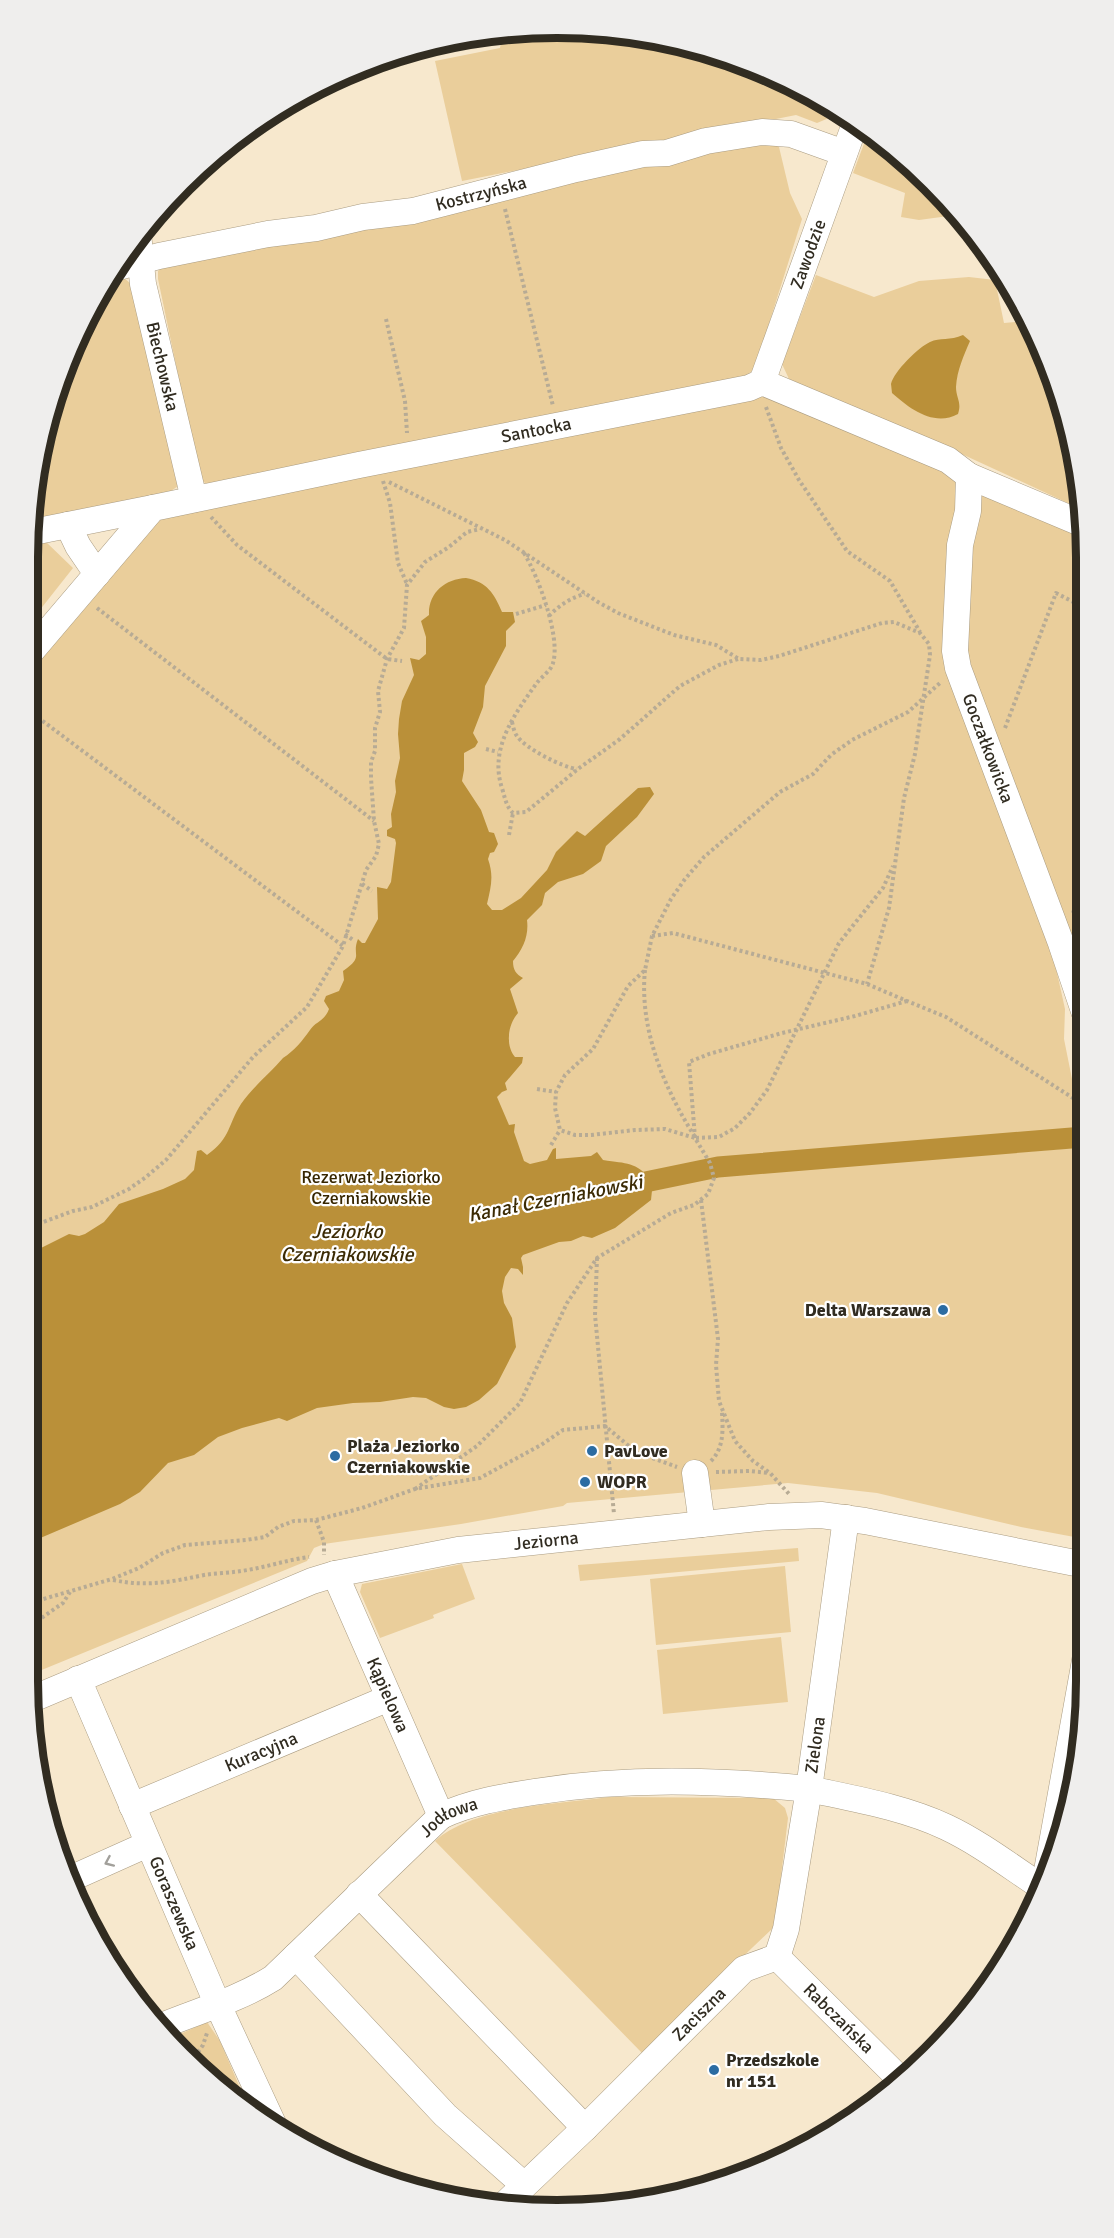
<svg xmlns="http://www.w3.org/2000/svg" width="1114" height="2238" font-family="Signika,sans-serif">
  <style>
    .green { fill: #eace9b }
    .water { fill: #ba9039 }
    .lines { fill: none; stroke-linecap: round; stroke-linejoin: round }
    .canal { stroke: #ba9039; stroke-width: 21 }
    .minor-casing { stroke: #aa9c82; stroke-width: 27 }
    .path { stroke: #b7ab95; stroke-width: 4; stroke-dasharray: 3 3; stroke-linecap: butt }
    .minor { stroke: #fff; stroke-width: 26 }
    .oneway { stroke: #a2a09b }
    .poi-dot { fill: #2c6ca2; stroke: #fff; stroke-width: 2 }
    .labels { text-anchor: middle; stroke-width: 4.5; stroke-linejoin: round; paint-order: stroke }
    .street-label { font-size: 18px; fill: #312c21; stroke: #fff }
    .park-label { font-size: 18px; fill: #372600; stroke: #fff }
    .poi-label { font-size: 18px; font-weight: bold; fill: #312c21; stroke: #fff; text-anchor: start }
    .water-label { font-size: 20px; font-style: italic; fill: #3c2b04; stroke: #fff }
    .rim { fill: none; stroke: #312c21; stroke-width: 8 }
  </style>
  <rect width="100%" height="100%" fill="#f7e8cd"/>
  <!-- green -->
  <path class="green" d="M591,28L694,45L791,82L845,118L836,115L817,123L796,115L462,181L435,61L500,48L503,31Z
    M868,133L906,158L956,215L919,220L901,217L905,193L853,173Z
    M770,140L779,147L790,193L802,219L755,368L746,376L207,484L200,480L158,279V271L162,267L506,197Z
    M816,275L874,297L919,281L969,277L995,280L1004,323L1026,321L1059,386L1083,488V510L953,450L789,379L782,364Z
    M110,278H124L137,289L178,486L167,494L41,518L34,486L45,420L82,323Z
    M765,384L930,458L958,481L951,649L1050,941L1065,1009L1064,1039L1074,1089L1084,1112V1128L717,1158L720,1176L1084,1147L1085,1539L1021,1527L877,1493L788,1483L567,1503L563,1506L461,1524L324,1544L314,1548L307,1561L27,1676L28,675L161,506Z
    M983,493L1083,536L1084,980L1054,906L998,738L965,660L966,553Z
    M45,541L73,568L28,625V544Z
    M798,1548L799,1561L580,1581L578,1565Z
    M462,1564L475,1599L433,1615L434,1618L380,1638L360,1592L362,1584Z
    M785,1566L791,1632L656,1645L650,1579Z
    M781,1637L788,1702L663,1714L657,1650Z
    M609,1797L773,1798L785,1808L788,1818L775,1926L642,2053L435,1841C473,1806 559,1804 609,1797Z
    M207,2022L220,2041L249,2109L207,2079L169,2039Z"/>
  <!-- water -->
  <path class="water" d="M963,335L970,341C964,355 957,370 956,387C956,398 962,402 958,414C934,427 910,409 892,393C892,392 891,384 891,384C894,371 919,347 930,342C940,337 950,341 963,335Z
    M466,578C487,582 494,593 502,612H513L515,622L506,631V646L485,686L483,707L473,733L478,742L475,747L464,753V770L462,781L481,810L489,832L494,833L498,844L494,852L490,853L488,859C494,876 491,887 487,904L492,910H502L521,898L547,870L556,852L577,831L585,836L638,788L650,787L654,794L637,817L606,846L601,861L583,874L558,882L545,893L542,905L527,920C529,936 523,949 513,961C513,970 516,974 523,978L510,989L518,1013C508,1024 505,1045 515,1057H523L522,1063L505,1083L507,1090L502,1092L497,1097L509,1125L515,1124L514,1132L524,1161L530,1164L547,1160L553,1149L556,1148V1159L591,1156L597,1152L603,1160C628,1164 634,1161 653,1181L651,1200L615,1228L592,1238L583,1236L571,1241L559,1242L523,1255L521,1258L523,1267V1275L518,1269L511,1268L505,1277L502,1291L504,1303L512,1318L516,1347L497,1384L479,1400L466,1407L454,1409L444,1407L426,1398L413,1397L380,1402L353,1403L317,1408L287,1421L279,1418L242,1428L218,1437L194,1455L168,1463L140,1492L120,1504L38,1539L27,1546V1255L69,1234L79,1236L85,1234L104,1222L119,1204L163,1189L185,1179L194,1170L197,1151L201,1150L207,1155C231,1138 228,1124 241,1104C252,1088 271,1072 283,1058C294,1051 303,1040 310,1030C316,1021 324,1022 329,1009L324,1001L326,996L339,991L344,980L343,971C365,956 351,956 358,939L362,943H365L378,919L377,887L387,889L391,882L396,843L395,839L387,836V830L392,827L391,814L396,792L395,781L400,758L398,734L399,719L402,701L414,675L410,658L419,660L426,654V637L421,621L429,615C428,593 445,579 466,578Z"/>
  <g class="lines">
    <!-- canal -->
    <path class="canal" d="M626,1186L718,1167L1084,1137"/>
    <!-- minor casing -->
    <g class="minor-casing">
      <g id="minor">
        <path id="s1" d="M138,233L143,284L194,499"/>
        <path id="s2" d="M115,268L159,256L268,234L316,228L363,217L413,211L576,169L643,154L667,153L706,141L762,132L791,134L844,153"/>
        <path id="s3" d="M762,382L855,124"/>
        <path id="s4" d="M969,476L968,511L960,545L955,651L958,668L1061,943L1084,1011"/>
        <path d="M68,525L78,546L97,574"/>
        <path d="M28,533L153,508"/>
        <path id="s5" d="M28,655L153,508L359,465L749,388L762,382L948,460L969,476L1083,524"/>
        <path d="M695,1473L702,1524"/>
        <path d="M846,1518L809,1789C855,1799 903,1807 946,1827C980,1843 1011,1867 1043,1888"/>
        <path id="s6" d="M335,1574L441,1816"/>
        <path id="s7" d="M78,1679L217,2003L275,2128"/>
        <path id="s8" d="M30,1700L312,1581L335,1574L458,1550L769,1517L821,1515L865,1521L1085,1565"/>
        <path id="s9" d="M132,1806L389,1698"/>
        <path d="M70,1879L148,1844"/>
        <path d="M1045,1882L1086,1655"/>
        <path d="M359,1894L585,2128"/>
        <path d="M296,1956L445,2115L524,2185"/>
        <path id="s10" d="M777,1957L900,2079"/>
        <path id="s11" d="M159,2027C197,2011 238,2000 273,1978L441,1816C471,1802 502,1797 534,1792C626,1777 717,1780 809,1789L786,1929L777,1957L744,1969L585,2128L506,2203"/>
      </g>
    </g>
    <!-- path -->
    <path class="path" d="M505,209L553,406
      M386,319L405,401L407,433
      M766,407L781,448L799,480L847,551L890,581L920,632
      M383,481L390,503L398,563L407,584
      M389,482L505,540L598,602L618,613L674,635L716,645L739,659L761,660L779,656L882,623L894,622L920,633L929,644L930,655L915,754L904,798L889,908L867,984
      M211,517L237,545L387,659L402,661
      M524,553C538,576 561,637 553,663C551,671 541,677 536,684C514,715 489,749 502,788C505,798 506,806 513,813L526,812L578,769L620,739L680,686L719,665L738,659
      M97,608L374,821
      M516,614L546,605
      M549,616C558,606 572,597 585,594
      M28,710L343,946
      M512,722C513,726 514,732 517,736C526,749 562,767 577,769
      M1005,728L1056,593L1083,607
      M486,749L498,752
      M509,835L513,813
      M362,884L372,891
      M1073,913L1084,883
      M345,934L353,940
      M652,936L673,933L867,984L907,1001L946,1017L1073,1098L1084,1099
      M645,970C639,1029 664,1088 695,1137
      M537,1089L556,1092
      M695,1138L689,1062L709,1054L782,1033L855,1016L907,1001
      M696,1138L719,1137L735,1128L750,1113L767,1090L839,943L883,888L893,866
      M551,1145L560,1130
      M701,1200L718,1339L716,1365L719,1401L735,1441L753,1461L770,1473L790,1495
      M27,1228L73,1211L92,1207L129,1189L146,1177L166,1160L253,1057L307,1007L343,946L366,870L376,856L379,844L374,821L371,778V762L375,751V728L380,712L378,691L387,659L404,628L407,585L425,562L449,547L467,532L480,529
      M597,1258L595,1315L614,1514
      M711,1461C724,1448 723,1430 722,1412
      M716,1472L749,1471L770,1473
      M415,1489L477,1446L520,1403L567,1303L597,1258L671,1213L694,1205L708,1194L714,1178L710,1163L695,1138L665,1129L635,1130L591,1135H575L560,1130L555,1108L556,1092L565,1075L593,1049L628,986L645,970L652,936L671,899L685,879L704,857L780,792L813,774L831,755L852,740L908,712L940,683
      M316,1520L324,1542V1555
      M113,1580C147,1587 171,1582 204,1575C216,1573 229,1573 241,1571C264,1568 286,1560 309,1557
      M27,1606L40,1600L112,1579L139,1568L163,1553L185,1545L246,1540L265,1537L278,1527L294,1521L316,1520L362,1508L415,1489L480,1478L541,1445L563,1430L605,1426L636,1452L677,1467
      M27,1628L63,1603L70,1592
      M191,2062L203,2045L207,2033"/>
    <!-- minor -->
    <use href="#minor" class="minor"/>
  </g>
  <!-- one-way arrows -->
  <defs><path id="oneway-chevron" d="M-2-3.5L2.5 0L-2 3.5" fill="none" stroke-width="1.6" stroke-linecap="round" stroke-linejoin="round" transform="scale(1.5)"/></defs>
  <use class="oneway" href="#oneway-chevron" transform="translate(109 1862) rotate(156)"/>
  <!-- markers -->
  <g class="poi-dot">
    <circle cx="943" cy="1310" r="6"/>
    <circle cx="592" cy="1451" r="6"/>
    <circle cx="335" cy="1456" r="6"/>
    <circle cx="585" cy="1482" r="6"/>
    <circle cx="714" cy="2070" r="6"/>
  </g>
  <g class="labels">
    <!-- street labels -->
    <g class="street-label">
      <text dy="6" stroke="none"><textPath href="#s2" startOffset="374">Kostrzyńska</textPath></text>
      <text dy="6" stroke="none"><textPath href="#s3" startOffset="136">Zawodzie</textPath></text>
      <text dy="6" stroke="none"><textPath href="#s1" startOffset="136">Biechowska</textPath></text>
      <text dy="6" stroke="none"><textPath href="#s5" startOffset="584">Santocka</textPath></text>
      <text dy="6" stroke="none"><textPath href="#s4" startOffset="279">Goczałkowicka</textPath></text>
      <text dy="6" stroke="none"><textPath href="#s8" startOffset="544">Jeziorna</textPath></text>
      <text dy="6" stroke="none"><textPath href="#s6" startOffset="132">Kąpielowa</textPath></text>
      <text transform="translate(815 1745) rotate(-82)" y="6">Zielona</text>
      <text dy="6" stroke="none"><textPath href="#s9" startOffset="140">Kuracyjna</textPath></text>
      <text dy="6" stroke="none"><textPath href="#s11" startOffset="364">Jodłowa</textPath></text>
      <text dy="6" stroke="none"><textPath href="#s7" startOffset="244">Goraszewska</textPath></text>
      <text transform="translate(699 2014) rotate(-45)" y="6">Zaciszna</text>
      <text dy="6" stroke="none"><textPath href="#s10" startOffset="87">Rabczańska</textPath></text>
    </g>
    <!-- park labels -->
    <g class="park-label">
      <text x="371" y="1183">Rezerwat Jeziorko<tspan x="371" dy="21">Czerniakowskie</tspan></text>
    </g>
    <!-- poi labels -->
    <g class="poi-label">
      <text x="931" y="1316" text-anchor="end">Delta Warszawa</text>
      <text x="347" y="1452">Plaża Jeziorko<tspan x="347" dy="21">Czerniakowskie</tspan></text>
      <text x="604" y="1457">PavLove</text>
      <text x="597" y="1488">WOPR</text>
      <text x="726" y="2066">Przedszkole<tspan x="726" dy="21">nr 151</tspan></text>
    </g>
    <!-- water labels -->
    <g class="water-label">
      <text transform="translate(555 1198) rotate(-11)" y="7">Kanał Czerniakowski</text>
      <text x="347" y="1238">Jeziorko<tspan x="347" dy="23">Czerniakowskie</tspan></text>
    </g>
  </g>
  <!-- crop -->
  <path d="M0 0H1114V2238H0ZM557 38H557A519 519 0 0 1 1076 557V1681A519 519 0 0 1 557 2200H557A519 519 0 0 1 38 1681V557A519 519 0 0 1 557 38Z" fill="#efeeed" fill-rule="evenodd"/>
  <path class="rim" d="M557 38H557A519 519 0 0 1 1076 557V1681A519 519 0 0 1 557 2200H557A519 519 0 0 1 38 1681V557A519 519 0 0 1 557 38Z"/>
</svg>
